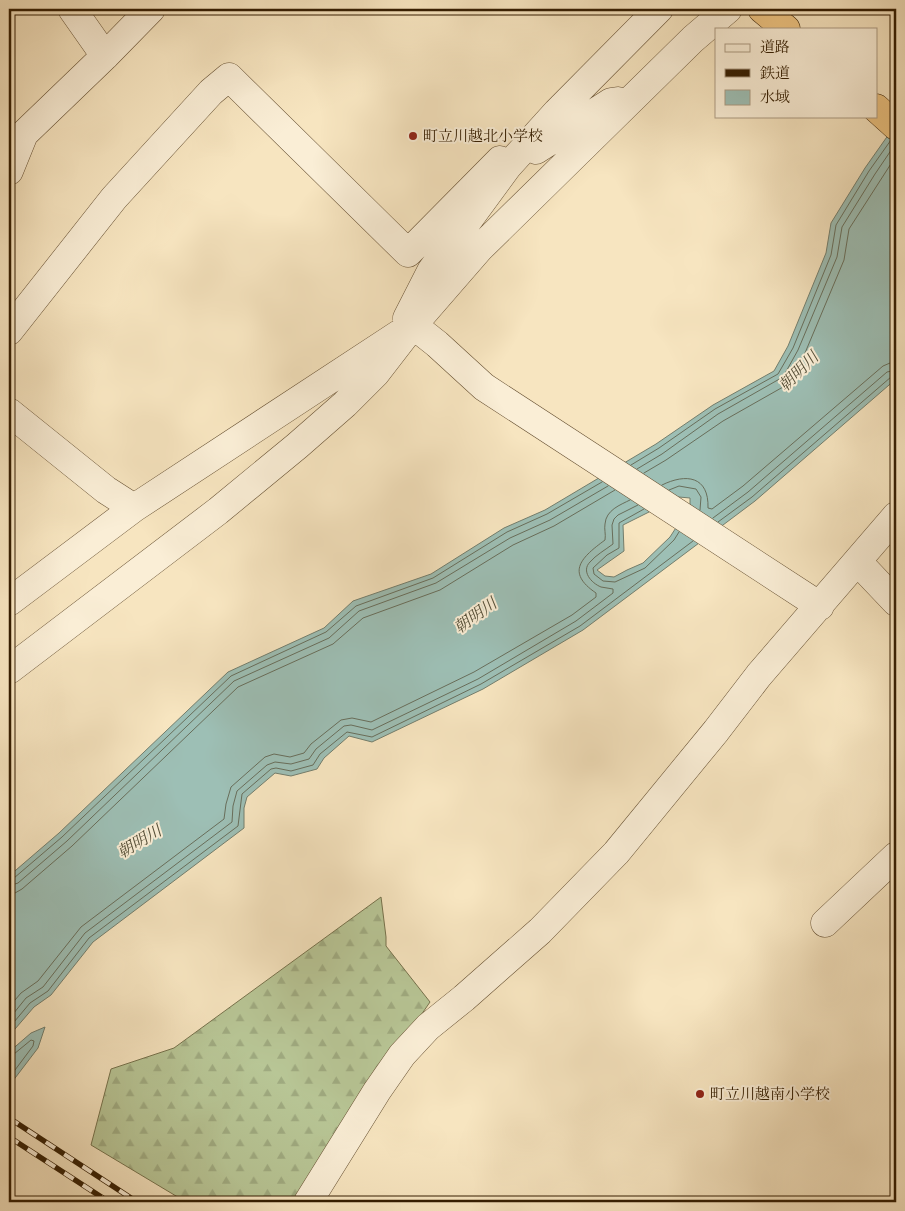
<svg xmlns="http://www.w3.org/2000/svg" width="905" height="1211" font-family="'IM FELL English','Noto Serif JP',serif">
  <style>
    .forest { fill: url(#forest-firs); stroke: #76724c }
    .water { fill: #9dbfb5; stroke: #737e6d; fill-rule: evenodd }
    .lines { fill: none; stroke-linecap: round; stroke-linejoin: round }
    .shore { stroke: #686e5b; stroke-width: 1 }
    .minor-casing { stroke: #654f31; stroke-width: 29 }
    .highway-casing { stroke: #341d01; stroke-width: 29 }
    .minor { stroke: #faeed6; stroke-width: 28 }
    .highway { stroke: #ecc280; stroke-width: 28 }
    .rail-casing { stroke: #341d01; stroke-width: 5.5 }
    .rail { stroke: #faeed6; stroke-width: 4; stroke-dasharray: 11; stroke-linecap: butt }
    .poi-dot { fill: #8f2418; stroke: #faeed6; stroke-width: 2 }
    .labels { text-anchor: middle; stroke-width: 4; stroke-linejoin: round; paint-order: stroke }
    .poi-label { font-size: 15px; fill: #341d01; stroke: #faeed6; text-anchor: start }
    .water-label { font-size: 16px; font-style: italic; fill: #544e37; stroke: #faeed6 }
  </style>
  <defs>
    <pattern id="forest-firs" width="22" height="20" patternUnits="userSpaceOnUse" patternTransform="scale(1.25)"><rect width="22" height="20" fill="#b8c696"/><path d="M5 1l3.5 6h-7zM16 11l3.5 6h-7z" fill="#9faa80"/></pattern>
  </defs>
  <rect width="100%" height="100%" fill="#f7e5c0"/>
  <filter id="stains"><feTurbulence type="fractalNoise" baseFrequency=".004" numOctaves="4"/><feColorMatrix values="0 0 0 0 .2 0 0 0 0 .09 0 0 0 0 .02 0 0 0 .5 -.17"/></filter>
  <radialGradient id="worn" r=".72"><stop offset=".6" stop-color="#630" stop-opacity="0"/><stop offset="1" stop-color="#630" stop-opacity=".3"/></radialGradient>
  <!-- forest -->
  <path class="forest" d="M381,897L386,937V946L430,1002L293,1202H186L91,1145L111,1069L174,1048Z"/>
  <!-- water -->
  <path class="water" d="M896,124V379L755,501L583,630L483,689L372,742L349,736L324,758L317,769L291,776L275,773L247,797L244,808V828L93,942L51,995L34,1007L9,1036V876L59,833L228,672L324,628L353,601L431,574L504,528L545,510L656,444L713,405L774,371L788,346L826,253L831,223L865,168ZM679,497L690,498V506L670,537L643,563L627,570L614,577L605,576L597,570L624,551L623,525Z
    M45,1027L38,1048L9,1086V1052L31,1033Z"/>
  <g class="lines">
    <!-- shore -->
    <path class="shore" d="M631,465L659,448L715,409L778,374L793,348L831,255L836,225L869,171L891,140
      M637,469L662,454L718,414L783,377L798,350L837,257L842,227L875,174L896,143
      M644,473L666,460L723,421L783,387L790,380L805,353L844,260L849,229L896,156
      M662,485C686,473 709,476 708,508L712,509L743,486L883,366L890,363L896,362
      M669,490L679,486L696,489L701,497L700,510
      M644,509L619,523V548L607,555L593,568L594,574L603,581L615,582L645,568L674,540L679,532
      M713,518L748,492L887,372L896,370
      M718,522L752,497L891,377L896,376
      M9,879L14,878L62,837L231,676L326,632L356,606L433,578L507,532L547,514L602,482
      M9,886L18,883L67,841L234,681L329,638L359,611L436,583L510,538L550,520L608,486
      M9,893H15L22,889L72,846L238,687L333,644L363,618L440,590L513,545L554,526L615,490
      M9,1007L21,993L38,981L81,927L224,819L226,804L231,787L265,757L274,754L290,757L304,753L311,744L341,720L352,718L371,722L474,672L572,615L596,597V593C565,572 582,557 605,540C606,534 604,529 605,524C606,510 620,505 630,500
      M9,1019L26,998L43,987L85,933L232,822L233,806L237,791L267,765L275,762L291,764L309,759L316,749L344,726L351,725L372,730L478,679L576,621L613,593V589C609,588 605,588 601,587C591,583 581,571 590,562C596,555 605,550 613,544L612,525L614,519L618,515L638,505
      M9,1028L30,1003L48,991L89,938L238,826L242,794L271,769L276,768L291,771L313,765L320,754L347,732L372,737L481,684L580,626L693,541
      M9,1056L14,1054L31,1040L34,1041L33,1046L9,1078"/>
    <!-- minor casing -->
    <g class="minor-casing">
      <path id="minor" d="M72,9L105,56
        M536,150L611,102L618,101
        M508,166L557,112L659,9
        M9,171L24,134L105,56L151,9
        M9,331L114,198L211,92L229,77L408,253L500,160L508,166L431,271L407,318L413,325L437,344L484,387L820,606
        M9,412L106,490L134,508
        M858,562L896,602
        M9,602L134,508L399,334
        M9,670L218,511L297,446L345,404L376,373L413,325L479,249L693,39L728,9
        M825,923L896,856
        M308,1202L377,1091L402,1055L428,1027L464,998L540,931L616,853L716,731L759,675L896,516"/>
    </g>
    <!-- highway casing -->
    <g class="highway-casing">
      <path id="highway" d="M762,9L786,29
        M876,108L896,126"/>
    </g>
    <!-- minor -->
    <use href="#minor" class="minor"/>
    <!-- highway -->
    <use href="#highway" class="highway"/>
    <!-- rail casing -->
    <g class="rail-casing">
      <path id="rail" d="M9,1118L137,1202
        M9,1137L109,1202"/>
    </g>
    <!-- rail -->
    <use href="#rail" class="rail"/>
  </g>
  <!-- markers -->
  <g class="poi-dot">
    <circle cx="413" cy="136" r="5"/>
    <circle cx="700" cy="1094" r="5"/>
  </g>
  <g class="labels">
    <!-- poi labels -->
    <g class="poi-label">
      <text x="423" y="141">町立川越北小学校</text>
      <text x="710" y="1099">町立川越南小学校</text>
    </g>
    <!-- water labels -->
    <g class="water-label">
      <text transform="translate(798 371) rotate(-45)" y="6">朝明川</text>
      <text transform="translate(475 615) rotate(-36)" y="6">朝明川</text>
      <text transform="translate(139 841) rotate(-31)" y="6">朝明川</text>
    </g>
  </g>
  <!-- margin -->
  <rect width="905" height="1211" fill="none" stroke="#f7e5c0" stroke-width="30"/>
  <rect x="10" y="10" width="885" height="1191" fill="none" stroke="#341d01" stroke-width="2.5"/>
  <rect x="15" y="15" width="875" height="1181" fill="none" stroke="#341d01"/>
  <!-- legend -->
  <rect x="715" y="28" width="162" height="90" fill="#faeed6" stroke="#ab9a81"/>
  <rect x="725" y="44" width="25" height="8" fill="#faeed6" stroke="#ab9a81"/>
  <text x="760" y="52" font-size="15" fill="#341d01">道路</text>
  <rect x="725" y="69" width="25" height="8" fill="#341d01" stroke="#ab9a81"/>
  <text x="760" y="78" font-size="15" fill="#341d01">鉄道</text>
  <rect x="725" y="90" width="25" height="15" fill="#9dbfb5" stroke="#ab9a81"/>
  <text x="760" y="102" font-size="15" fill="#341d01">水域</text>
  <rect width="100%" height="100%" filter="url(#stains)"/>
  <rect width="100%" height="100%" fill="url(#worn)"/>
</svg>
